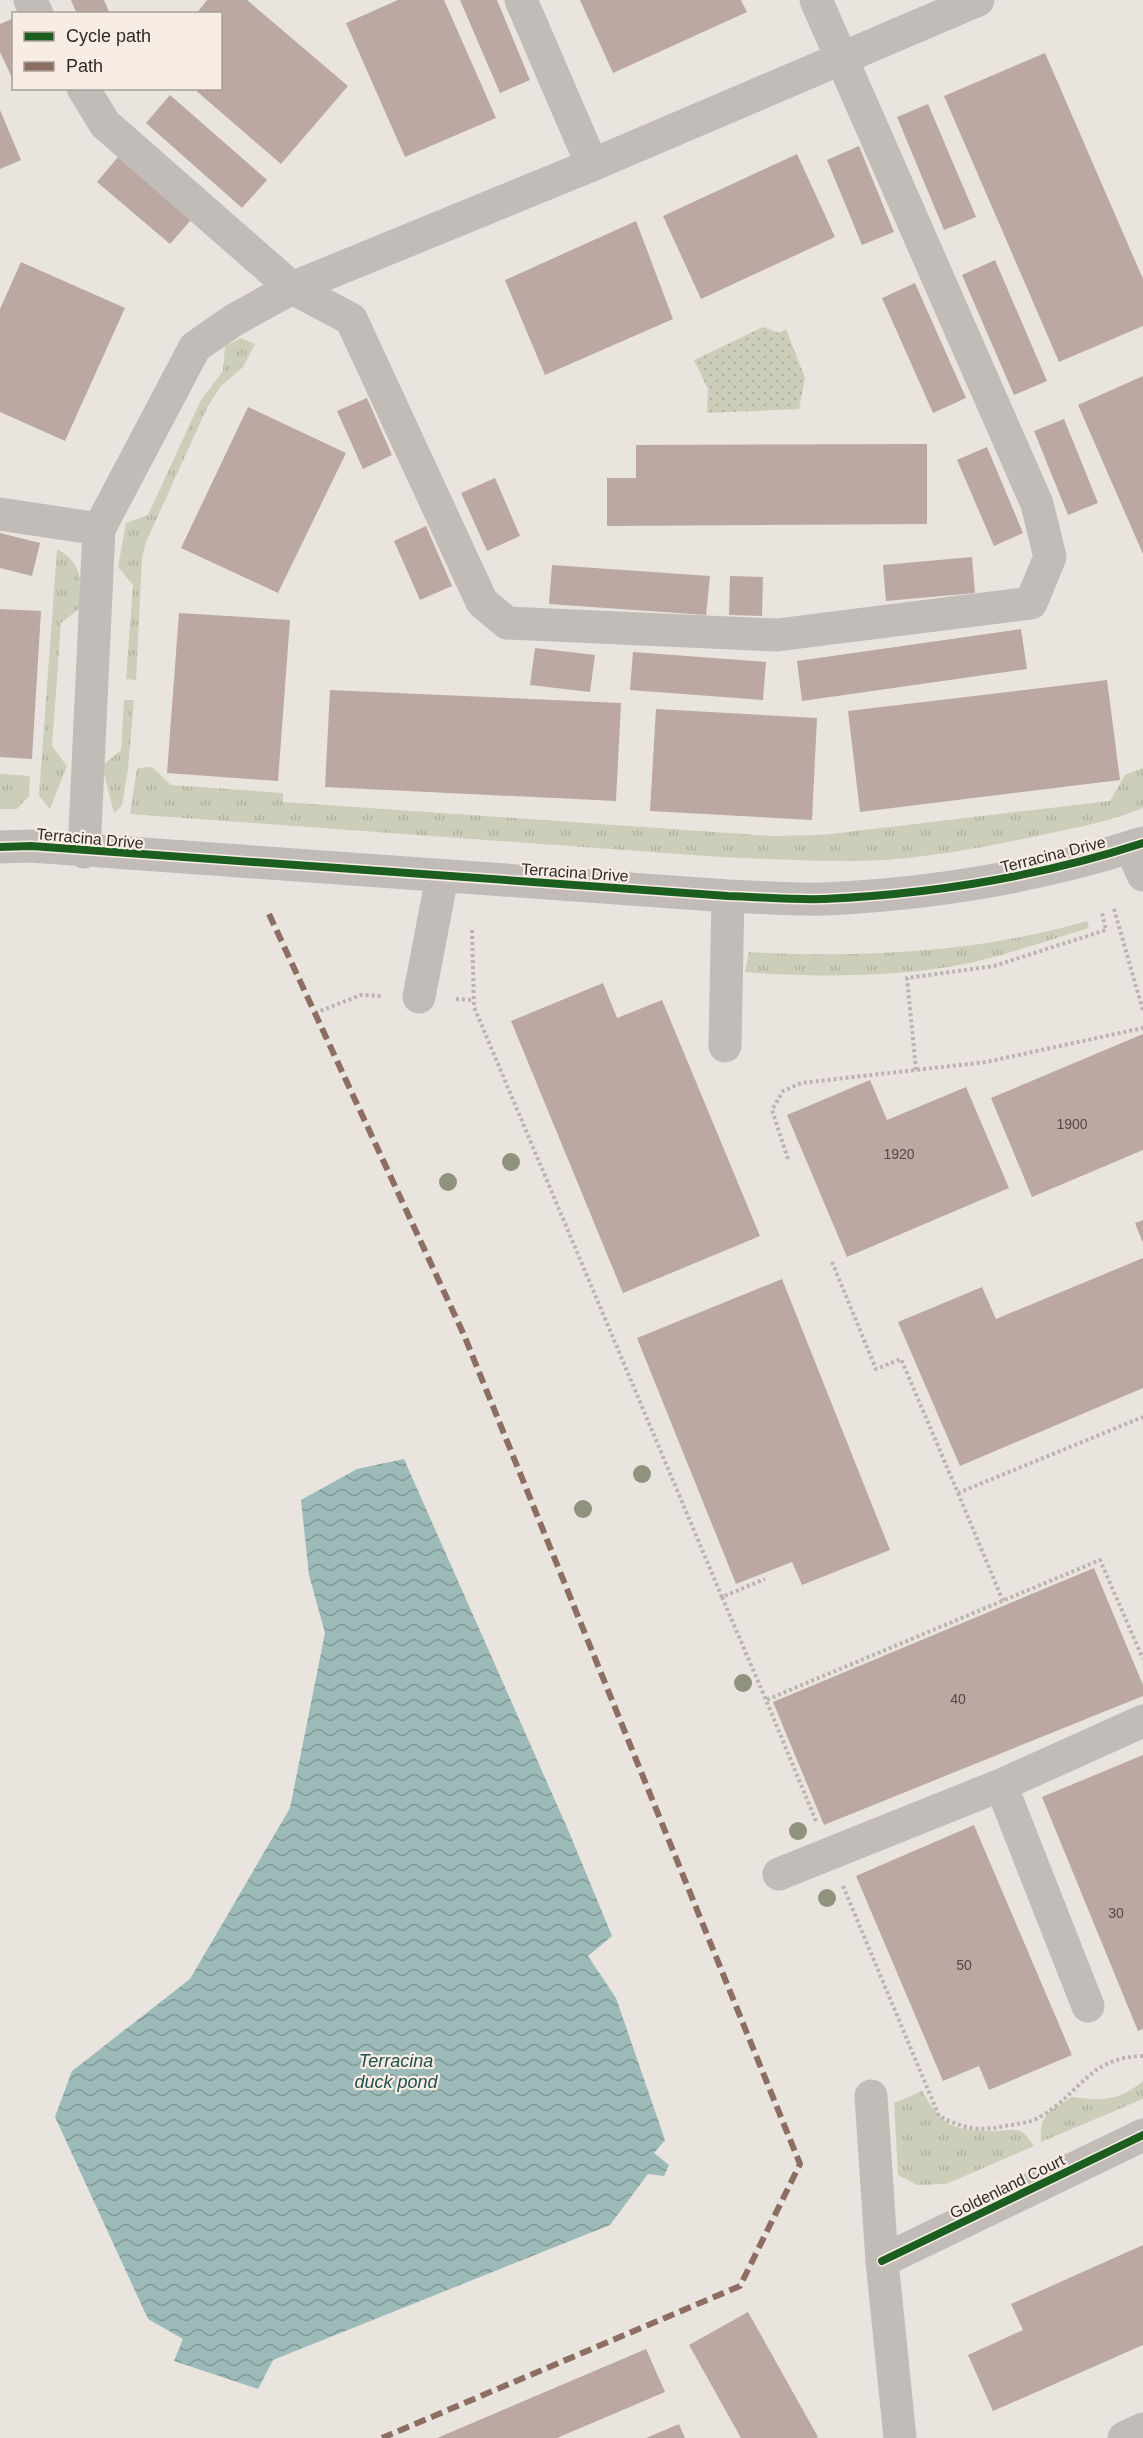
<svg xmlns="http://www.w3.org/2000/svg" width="1143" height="2438" font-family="Arial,sans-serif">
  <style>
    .grass { fill: url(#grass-tufts) }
    .park { fill: url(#park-dots) }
    .water { fill: url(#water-waves) }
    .building { fill: #bca8a2 }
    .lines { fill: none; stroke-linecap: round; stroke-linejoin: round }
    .path { stroke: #bbb4b0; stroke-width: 4; stroke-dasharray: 3 3; stroke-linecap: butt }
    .minor { stroke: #c2bcb8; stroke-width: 33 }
    .quiet { stroke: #8d6e63; stroke-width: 6; stroke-dasharray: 12 6; stroke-linecap: butt }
    .cycleway-casing { stroke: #f7ede5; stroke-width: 11 }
    .cycleway { stroke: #1b5e20; stroke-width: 8 }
    .tree { fill: #8f927d }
    .labels { text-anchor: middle; stroke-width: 4.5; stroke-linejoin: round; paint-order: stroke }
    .number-label { font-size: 14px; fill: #544946 }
    .street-label { font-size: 16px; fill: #322927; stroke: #f7ede5 }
    .water-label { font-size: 18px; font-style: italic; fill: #20504f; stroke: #f7ede5 }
  </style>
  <defs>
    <pattern id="grass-tufts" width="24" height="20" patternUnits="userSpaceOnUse" patternTransform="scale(1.5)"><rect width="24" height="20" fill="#ccceba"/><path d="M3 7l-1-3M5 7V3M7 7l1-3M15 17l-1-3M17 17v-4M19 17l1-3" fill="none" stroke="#b0b1a0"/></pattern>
    <pattern id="park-dots" width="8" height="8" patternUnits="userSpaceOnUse" patternTransform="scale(1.5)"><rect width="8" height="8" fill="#ccceba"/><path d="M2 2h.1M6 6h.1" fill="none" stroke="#b0b1a0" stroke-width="1.8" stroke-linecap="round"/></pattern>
    <pattern id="water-waves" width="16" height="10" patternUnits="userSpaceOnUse" patternTransform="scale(1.5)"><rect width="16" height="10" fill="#9cbbb8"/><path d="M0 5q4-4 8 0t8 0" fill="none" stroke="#809896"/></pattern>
  </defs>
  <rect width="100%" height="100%" fill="#eae4df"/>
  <!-- grass -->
  <path class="grass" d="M241,338L255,344L243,367L220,387L207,408L146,542L142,558L136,680L126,679L133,585L118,567L126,523L148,515L201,400L223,371L225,346Z
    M57,549C84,564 81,582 79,609L61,623L52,746L67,766L50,809L39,796Z
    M124,700H134L128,769L122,806L114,813L102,766L121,750Z
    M152,767L171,785L283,793V802L773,836L822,835L1110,801L1125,775L1143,768V808C1112,821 1079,827 1046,834C993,846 939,856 884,860C830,863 775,859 720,857L130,814L137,768Z
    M0,774L30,776L29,796L17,809H0Z
    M1087,921L1089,928C1048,940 1007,955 965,964C900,977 811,978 745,972L749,952C862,958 977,953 1087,921Z
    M1143,2081V2099L1041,2142C1039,2113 1050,2112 1072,2097C1102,2101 1119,2101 1143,2081Z
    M922,2091C930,2104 936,2115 949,2124C958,2129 979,2131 990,2131C1012,2132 1019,2122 1034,2146L946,2184L917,2185L898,2175L894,2103Z"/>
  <!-- park -->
  <path class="park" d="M763,327L779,333L786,329L805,378L799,409L707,413L708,389L694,360Z"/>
  <!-- water -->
  <path class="water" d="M404,1459L569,1832L612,1936L588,1956L616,1998L665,2140L654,2153L669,2165L664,2176L648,2174L610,2225L273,2360L258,2389L174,2361L183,2339L148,2319L55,2117L72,2071L190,1979L290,1808L325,1633L309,1575L301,1500L357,1469Z"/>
  <!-- building -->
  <path class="building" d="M71,0H104L110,14H77Z
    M207,0H247L348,86L281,164L193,88H220V14H196Z
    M398,0H444L496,118L405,157L346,23Z
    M460,0H497L530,80L500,93Z
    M580,0H741L747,12L613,73Z
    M14,18V82L0,52V24Z
    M1045,53L1143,279V326L1059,362L944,96Z
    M170,95L267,180L242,208L146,123Z
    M928,104L976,217L944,230L897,117Z
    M0,110L21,160L0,169Z
    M859,146L894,232L862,245L827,160Z
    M797,154L835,237L701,299L663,216Z
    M118,157L191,220L170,244L97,182Z
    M636,221L673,319L545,375L505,280Z
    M995,260L1047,381L1014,395L962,275Z
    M21,262L125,308L65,441L0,412V309Z
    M915,283L966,398L933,413L882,298Z
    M1143,376V554L1078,405Z
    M367,398L392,455L363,469L337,411Z
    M248,407L346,453L278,593L181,548Z
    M1064,419L1098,503L1068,515L1034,431Z
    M927,444V524L607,526V478H636V445Z
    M987,447L1023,533L994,546L957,460Z
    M495,478L520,536L487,551L461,493Z
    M426,526L452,586L420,600L394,541Z
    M0,533L40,543L32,576L0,568Z
    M972,557L975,593L886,601L883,565Z
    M552,565L710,576L706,615L549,604Z
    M730,576L763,577L762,616L729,615Z
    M0,609L41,611L32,759L0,757Z
    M179,613L290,620L278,781L167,773Z
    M1021,629L1027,669L802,701L797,661Z
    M535,648L595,655L590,692L530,685Z
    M633,652L766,662L763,700L630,690Z
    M1107,680L1120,780L860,812L848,711Z
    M330,690L621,703L616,801L325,787Z
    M656,709L817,718L812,820L650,811Z
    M603,983L617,1018L662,1000L760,1236L623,1293L511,1021Z
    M1143,1034V1150L1032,1197L991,1098Z
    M870,1080L887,1120L966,1087L1009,1188L847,1257L787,1115Z
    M1143,1220V1243L1135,1223Z
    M1143,1258V1388L960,1466L898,1322L982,1287L996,1319Z
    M782,1279L890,1550L802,1585L792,1562L736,1584L637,1338Z
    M1094,1568L1143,1685V1696L824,1825L773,1702Z
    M1143,1755V2029L1138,2031L1042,1797Z
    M974,1825L1072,2055L989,2090L979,2066L943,2081L856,1876Z
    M1143,2245V2345L993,2411L968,2355L1023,2330L1011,2304Z
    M748,2312L818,2437L816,2438H741L689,2345Z
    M646,2349L665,2392L557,2438H437Z
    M679,2424L685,2438H646Z"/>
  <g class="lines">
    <!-- path -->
    <path class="path" d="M1114,909L1143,1011
      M472,930L474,1007L722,1597L765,1579
      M456,999L473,1000
      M315,1013L361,995L383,996
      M916,1070L907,978L994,966L1106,930L1102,913
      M788,1159L772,1110L783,1091L801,1083L986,1062L1143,1028
      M832,1262L876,1369L901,1359L958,1493L1143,1417
      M958,1493L1003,1601
      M722,1597L766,1700
      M816,1821L766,1700L1100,1560L1143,1659
      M843,1886L939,2116C962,2128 978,2132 1005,2126C1015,2124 1031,2123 1040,2117C1082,2092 1089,2057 1143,2056"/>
    <!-- minor -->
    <path class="minor" d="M30,0L37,14
      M521,0L592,165
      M83,88L105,124L292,288L351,319L482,602L507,623L777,635L1031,603L1050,557L1037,504L816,0
      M0,514L99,529
      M0,847L31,846L728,896C760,897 792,900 824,899C934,894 1038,877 1143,843
      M1131,847L1143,875
      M84,852L99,529L195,347L234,320L292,288L592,165L978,0
      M419,997L442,877
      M725,1046L728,896
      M1001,1785L1088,2006
      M779,1874L1001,1785L1143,1721
      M871,2096L882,2261L900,2438
      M882,2261L1143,2135
      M1124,2438L1143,2429"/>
    <!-- quiet -->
    <path class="quiet" d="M269,914L464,1335L800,2164L740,2286L382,2438"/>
    <!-- cycleway casing -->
    <g class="cycleway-casing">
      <path id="cycleway" d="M0,847L31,846L728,896C760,897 792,900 824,899C934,894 1038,877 1143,843
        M882,2261L1143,2135"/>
    </g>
    <!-- cycleway -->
    <use href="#cycleway" class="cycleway"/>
  </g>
  <!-- trees -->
  <g class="tree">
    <circle cx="511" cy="1162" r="9"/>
    <circle cx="448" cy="1182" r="9"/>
    <circle cx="642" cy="1474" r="9"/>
    <circle cx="583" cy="1509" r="9"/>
    <circle cx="743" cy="1683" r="9"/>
    <circle cx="798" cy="1831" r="9"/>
    <circle cx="827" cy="1898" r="9"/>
  </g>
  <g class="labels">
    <!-- number labels -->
    <g class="number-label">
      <text x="1072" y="1129">1900</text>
      <text x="899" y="1159">1920</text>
      <text x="958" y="1704">40</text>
      <text x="1116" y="1918">30</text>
      <text x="964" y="1970">50</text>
    </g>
    <!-- street labels -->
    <g class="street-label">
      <text transform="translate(90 838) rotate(5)" y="6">Terracina Drive</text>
      <text transform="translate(1053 854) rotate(-14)" y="6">Terracina Drive</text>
      <text transform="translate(575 872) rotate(4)" y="6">Terracina Drive</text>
      <text transform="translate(1007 2186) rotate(-26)" y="6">Goldenland Court</text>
    </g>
    <!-- water labels -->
    <g class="water-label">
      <text x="396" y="2067">Terracina<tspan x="396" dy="21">duck pond</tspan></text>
    </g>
  </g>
  <!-- legend -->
  <rect x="12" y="12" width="210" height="78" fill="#f7ede5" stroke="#a89f99" stroke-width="1.5"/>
  <rect x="24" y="32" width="30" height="9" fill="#1b5e20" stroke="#a89f99" stroke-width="1.5"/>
  <text x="66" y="42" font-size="18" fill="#322927">Cycle path</text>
  <rect x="24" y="62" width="30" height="9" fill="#8d6e63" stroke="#a89f99" stroke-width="1.5"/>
  <text x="66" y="72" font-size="18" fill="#322927">Path</text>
</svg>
